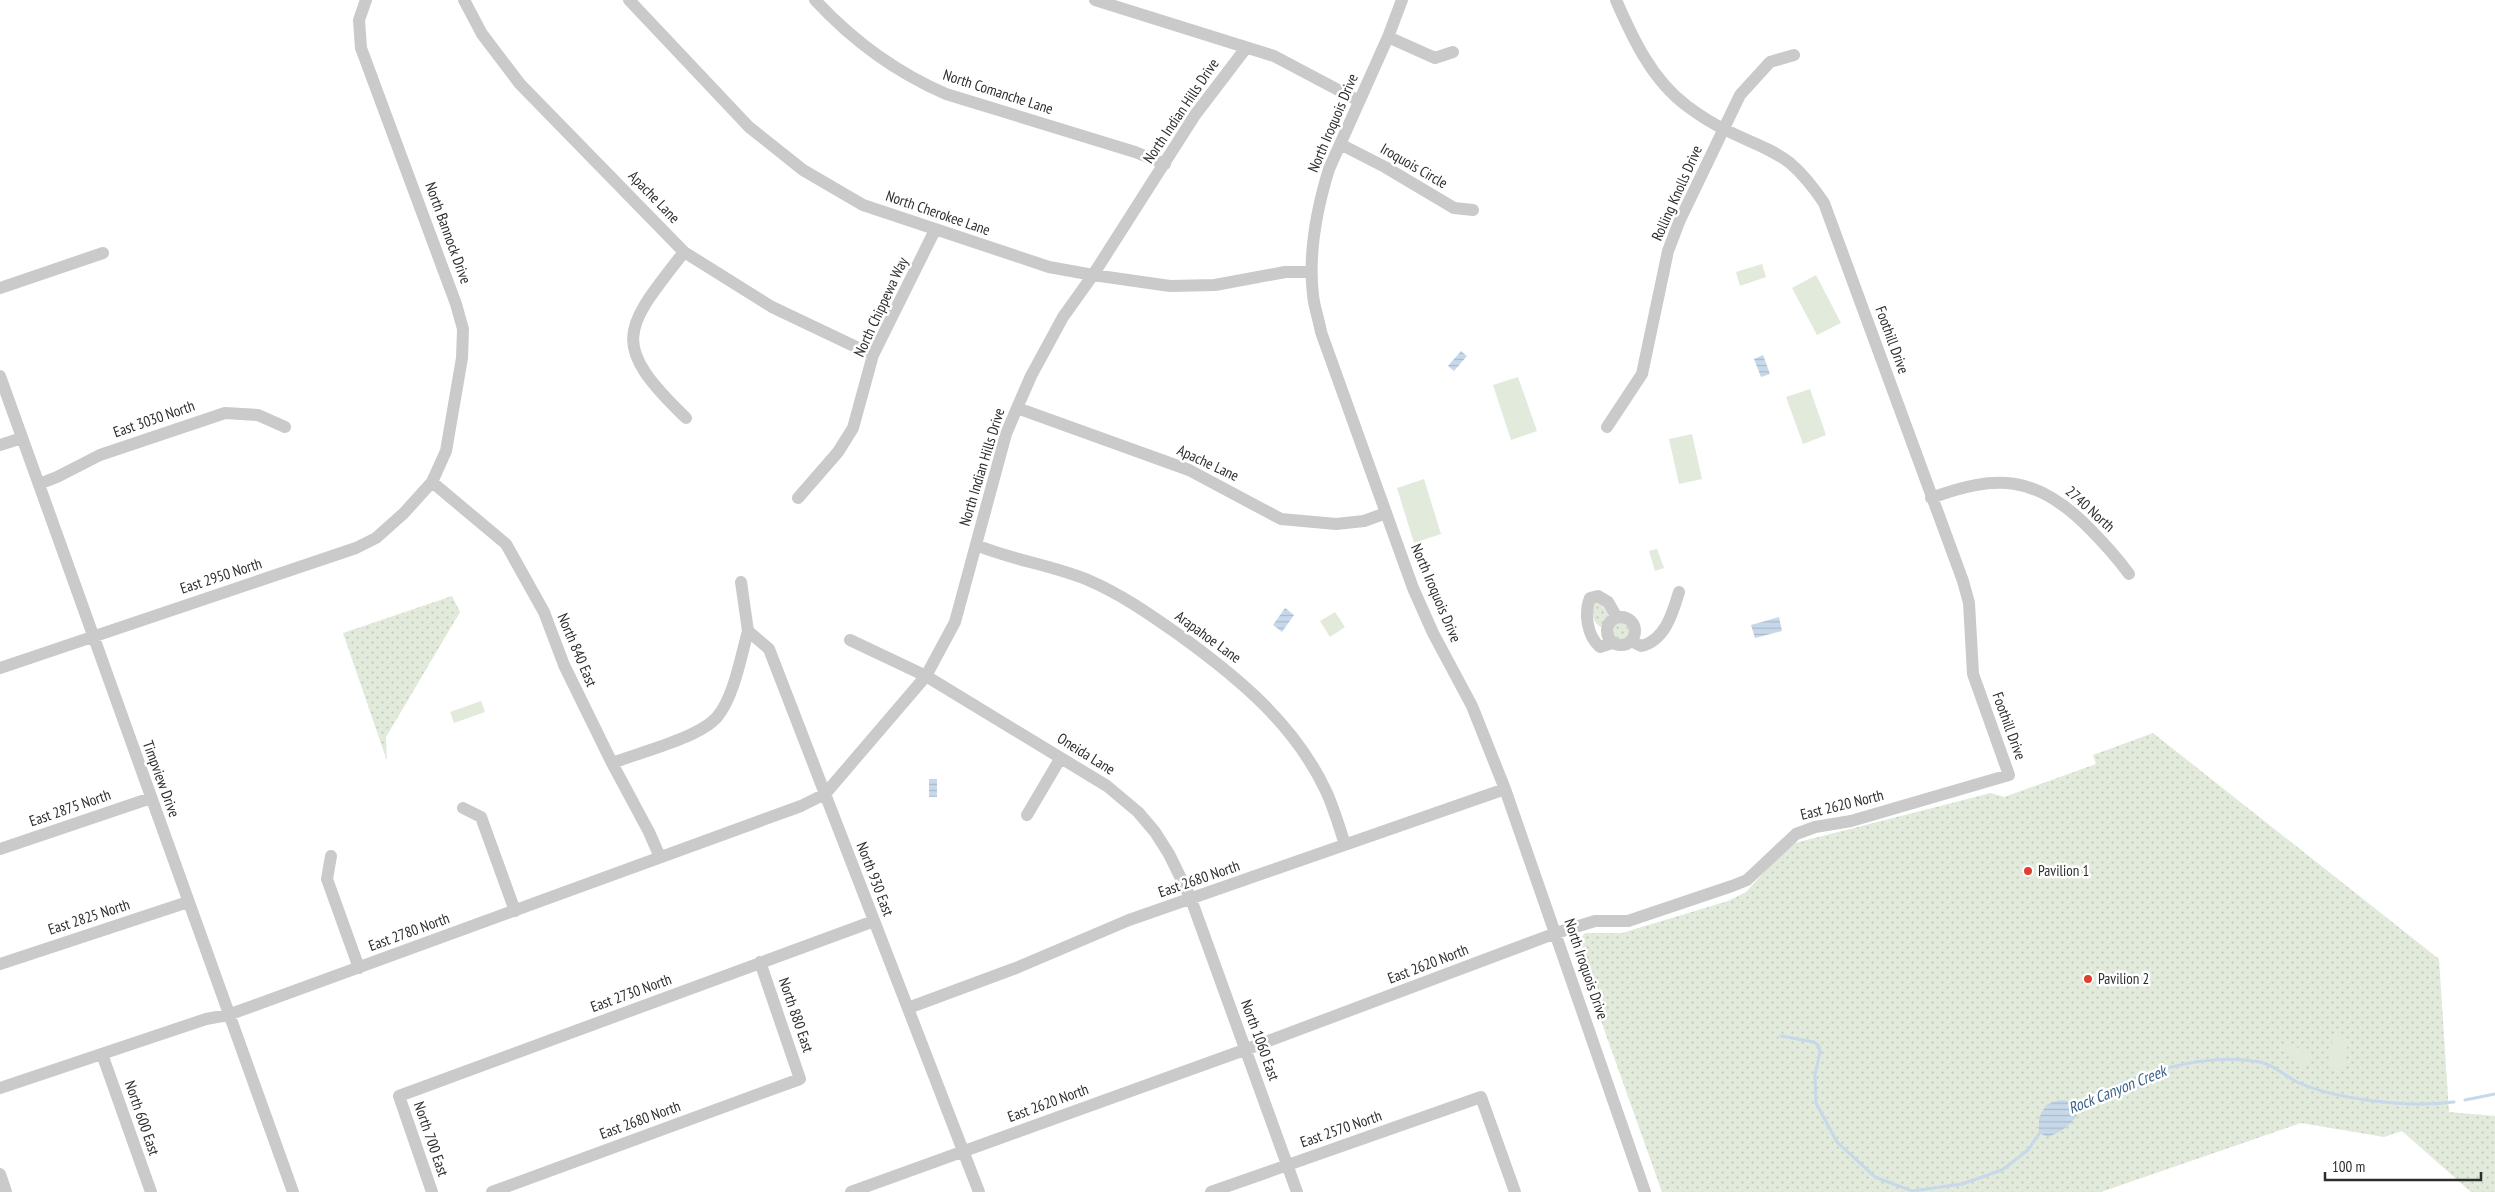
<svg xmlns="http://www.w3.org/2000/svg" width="2495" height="1192" font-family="'PT Sans Narrow',sans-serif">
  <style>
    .park { fill: url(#park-dots) }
    .pitch { fill: #e1eadb }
    .water { fill: url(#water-rules) }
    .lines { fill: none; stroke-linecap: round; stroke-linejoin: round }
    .stream { stroke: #c7d8ea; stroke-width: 3 }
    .minor { stroke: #cacaca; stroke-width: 12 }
    .poi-dot { fill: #e13f33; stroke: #fff; stroke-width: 2 }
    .labels { text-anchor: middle; stroke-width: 5; stroke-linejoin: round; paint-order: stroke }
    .street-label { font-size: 15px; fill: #2d2d2d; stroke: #fff }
    .poi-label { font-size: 15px; fill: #2d2d2d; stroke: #fff; text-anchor: start }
    .water-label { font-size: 16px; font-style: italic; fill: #3d638d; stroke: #fff }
  </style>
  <defs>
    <pattern id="park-dots" width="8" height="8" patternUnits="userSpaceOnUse" patternTransform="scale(1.25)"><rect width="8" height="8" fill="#e1eadb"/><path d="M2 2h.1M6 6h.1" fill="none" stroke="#c1c9bc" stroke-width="1.8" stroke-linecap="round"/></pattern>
    <pattern id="water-rules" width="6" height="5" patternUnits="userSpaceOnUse" patternTransform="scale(1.25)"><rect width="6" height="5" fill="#c7d8ea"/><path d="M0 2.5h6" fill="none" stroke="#abbac9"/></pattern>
  </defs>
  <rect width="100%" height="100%" fill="#fff"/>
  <!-- park -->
  <path class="park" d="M452,596L460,612L386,737L387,761L343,633Z
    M1600,601L1610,618L1606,629C1594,626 1592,617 1592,606L1596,602Z
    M1609 631a12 12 0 1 1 24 0a12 12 0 1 1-24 0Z
    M2153,733L2439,959L2449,1112L2495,1116V1192H2471L2402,1131L2384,1137L2301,1123L2101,1192H1662L1579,959L1576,944L1585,933H1622L1728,901L1746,892L1785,849L1795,843L1991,793L2004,797L2096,764L2093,755Z"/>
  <!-- pitch -->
  <path class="pitch" d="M1762,264L1766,277L1740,286L1736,272Z
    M1816,275L1841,323L1817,335L1792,288Z
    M1518,377L1537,431L1511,440L1493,385Z
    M1810,389L1826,435L1803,444L1786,397Z
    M1692,434L1702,479L1679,484L1669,439Z
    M1424,479L1441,534L1414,543L1397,488Z
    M1657,549L1664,568L1655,571L1649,551Z
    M1335,612L1345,627L1330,637L1320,621Z
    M481,701L485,712L454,723L450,712Z
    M2334,1035L2349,1039L2342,1070L2327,1066Z
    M2290,1042L2311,1058L2305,1066L2284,1050Z"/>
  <!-- water -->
  <path class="water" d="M1461,351L1467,356L1454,371L1448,366Z
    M1763,355L1770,374L1761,377L1754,359Z
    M1285,608L1294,615L1282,632L1273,625Z
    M1779,617L1782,631L1755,638L1751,625Z
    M929,779H937V797H929Z
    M2059,1100L2072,1101L2077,1115C2070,1126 2061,1132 2048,1137L2039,1133V1118L2046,1105Z"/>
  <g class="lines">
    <!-- stream -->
    <path class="stream" d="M1781,1036L1814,1042L1819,1046L1820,1052L1815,1075L1816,1103L1837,1142L1875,1177L1912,1191L1962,1184L2002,1170L2028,1150L2041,1131
      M2465,1100L2495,1094
      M2071,1106C2126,1079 2196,1050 2260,1062C2273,1064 2285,1076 2297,1082C2337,1100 2410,1108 2454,1102"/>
    <!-- minor -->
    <path class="minor" d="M464,0L482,34L520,84L684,252L772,307L873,355
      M629,0L749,127L803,170L863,205L1049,267L1093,275L1170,286L1215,285L1285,272H1311
      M815,0C853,41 895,72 946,94L1135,152L1165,164
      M1095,0L1274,56L1359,101
      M1402,0L1388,37L1329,169C1317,208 1308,253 1313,295C1314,307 1319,320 1321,332L1413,588L1433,633L1472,706L1505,789L1645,1192
      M1388,37L1435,58L1453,52
      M1340,144L1385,167L1454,208L1473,210
      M684,252C624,329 608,343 686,418
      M0,288L103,253
      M0,376L293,1192
      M1017,408L1189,470L1281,519L1336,524L1364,521L1386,513
      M1607,427L1642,374L1668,251L1679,222L1740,95L1770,62L1794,55
      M0,445L22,438
      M432,482L506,544L544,612L564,665L612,763L649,832L660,857
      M39,484L57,477L100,455L225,413L258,415L285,427
      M798,498L838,452L853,428L873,355L935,230
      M1931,498C1996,474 2035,475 2086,525C2102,541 2116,556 2129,574
      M976,545C1012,560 1052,565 1088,580C1123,595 1152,616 1182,637C1240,679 1295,725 1326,791C1334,808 1339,827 1345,844
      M741,582L748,631L769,649L979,1192
      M1607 631a14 14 0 1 1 28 0a14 14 0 1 1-28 0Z
      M850,640L926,676L1107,786L1138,812L1155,832L1169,854L1191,899L1297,1192
      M1631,641L1641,646C1665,641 1673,612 1679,592
      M1612,643L1600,647C1587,636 1584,613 1590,598L1598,596L1608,602L1616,616
      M0,668L356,548L376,538L404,513L432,482L446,451L462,358L463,329L456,304L361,48L359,20L366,0
      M612,763C638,753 699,738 717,717C734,697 741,656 748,631
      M463,808L481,817L515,911
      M1027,815L1060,759
      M0,849L151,798
      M331,856L327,879L359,968
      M0,964L188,902
      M908,1008L1016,968L1129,920L1505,789
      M102,1054L151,1192
      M0,1088L206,1019L228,1015L801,806L825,794L926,676L955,622L1006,434L1017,408L1031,376L1063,317L1093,275L1195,115L1246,48
      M0,1174L6,1192
      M432,1192L399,1096L874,921
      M492,1192L800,1079L760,962
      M851,1192L1247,1049L1556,933L1595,921H1628L1732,886L1747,880L1796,834L1815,827L1851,821L2009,775L1973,674L1969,603L1963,581L1824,203C1814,188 1804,175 1790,163C1771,148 1747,141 1726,130C1713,124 1699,115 1687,106C1652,80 1633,39 1616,0
      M1211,1192L1481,1097L1515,1192"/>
  </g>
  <!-- markers -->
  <g class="poi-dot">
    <circle cx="2028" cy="871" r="5"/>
    <circle cx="2088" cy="979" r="5"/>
  </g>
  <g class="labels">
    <!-- street labels -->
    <g class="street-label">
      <text transform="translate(998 92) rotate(18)" y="5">North Comanche Lane</text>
      <text transform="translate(1181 111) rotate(-56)" y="5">North Indian Hills Drive</text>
      <text transform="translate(1333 123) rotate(-67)" y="5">North Iroquois Drive</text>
      <text transform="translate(1414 166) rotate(30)" y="5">Iroquois Circle</text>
      <text transform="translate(1677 193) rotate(-66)" y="5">Rolling Knolls Drive</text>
      <text transform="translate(654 197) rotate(46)" y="5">Apache Lane</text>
      <text transform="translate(938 213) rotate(19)" y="5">North Cherokee Lane</text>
      <text transform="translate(448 233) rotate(70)" y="5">North Bannock Drive</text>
      <text transform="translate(881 307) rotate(-65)" y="5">North Chippewa Way</text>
      <text transform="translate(1892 340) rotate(70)" y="5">Foothill Drive</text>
      <text transform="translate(154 419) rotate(-19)" y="5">East 3030 North</text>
      <text transform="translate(1208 463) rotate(25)" y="5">Apache Lane</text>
      <text transform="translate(982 467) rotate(-73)" y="5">North Indian Hills Drive</text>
      <text transform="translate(2090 509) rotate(42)" y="5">2740 North</text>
      <text transform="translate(221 576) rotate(-18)" y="5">East 2950 North</text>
      <text transform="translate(1436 593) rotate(67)" y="5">North Iroquois Drive</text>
      <text transform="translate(1208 637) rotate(36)" y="5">Arapahoe Lane</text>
      <text transform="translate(577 650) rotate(67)" y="5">North 840 East</text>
      <text transform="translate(2009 726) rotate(70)" y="5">Foothill Drive</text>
      <text transform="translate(1086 754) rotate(32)" y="5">Oneida Lane</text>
      <text transform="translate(161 779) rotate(70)" y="5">Timpview Drive</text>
      <text transform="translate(1842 805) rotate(-14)" y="5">East 2620 North</text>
      <text transform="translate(70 808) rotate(-19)" y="5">East 2875 North</text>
      <text transform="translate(875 879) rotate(69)" y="5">North 930 East</text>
      <text transform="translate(1199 879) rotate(-19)" y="5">East 2680 North</text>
      <text transform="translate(89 917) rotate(-18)" y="5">East 2825 North</text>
      <text transform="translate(409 932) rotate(-20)" y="5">East 2780 North</text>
      <text transform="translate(1428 964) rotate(-21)" y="5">East 2620 North</text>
      <text transform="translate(1586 969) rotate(71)" y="5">North Iroquois Drive</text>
      <text transform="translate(631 993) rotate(-20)" y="5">East 2730 North</text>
      <text transform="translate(796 1015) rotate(71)" y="5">North 880 East</text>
      <text transform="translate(1260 1040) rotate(70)" y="5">North 1060 East</text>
      <text transform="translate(1048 1103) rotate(-20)" y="5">East 2620 North</text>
      <text transform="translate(142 1118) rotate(71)" y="5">North 600 East</text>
      <text transform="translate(640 1120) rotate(-20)" y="5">East 2680 North</text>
      <text transform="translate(1341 1129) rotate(-19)" y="5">East 2570 North</text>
      <text transform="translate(431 1139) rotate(71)" y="5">North 700 East</text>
    </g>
    <!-- poi labels -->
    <g class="poi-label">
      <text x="2038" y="876">Pavilion 1</text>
      <text x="2098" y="984">Pavilion 2</text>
    </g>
    <!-- water labels -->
    <g class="water-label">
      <text transform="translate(2117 1089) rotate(-22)" y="6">Rock Canyon Creek</text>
    </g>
  </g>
  <!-- scale -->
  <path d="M2325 1172v8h156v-8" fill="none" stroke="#2d2d2d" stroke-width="2.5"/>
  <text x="2332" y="1172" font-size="15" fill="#2d2d2d" stroke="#ffffff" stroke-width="4" paint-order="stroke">100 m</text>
</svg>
